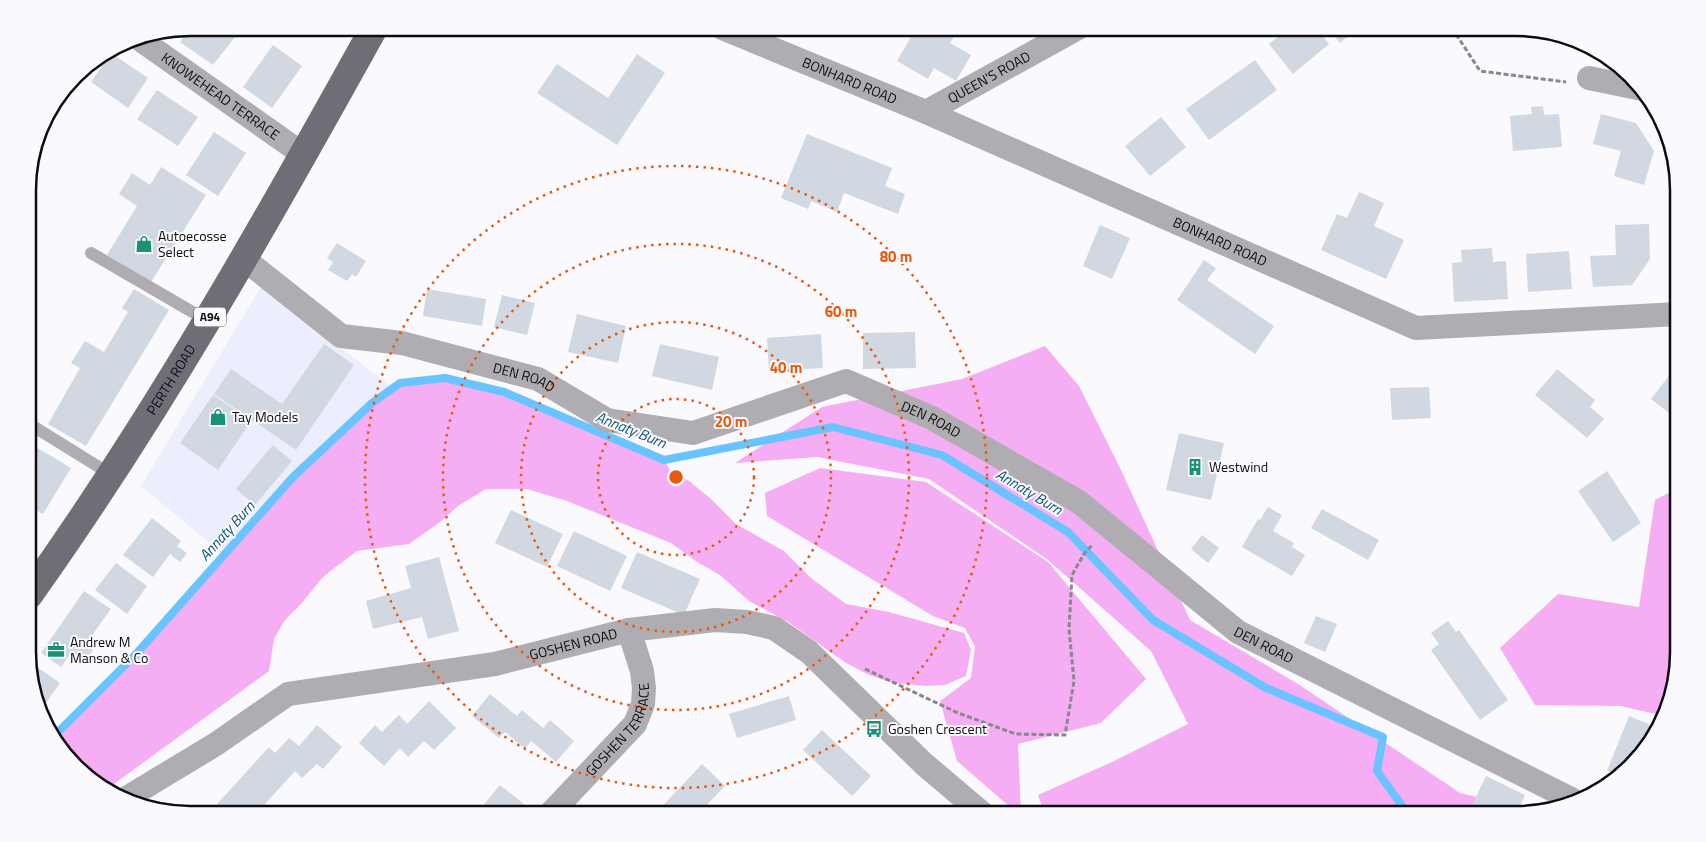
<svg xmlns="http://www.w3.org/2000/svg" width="1706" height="842" font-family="'Titillium Web',sans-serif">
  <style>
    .built { fill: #ecedfd }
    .green { fill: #f5aef3 }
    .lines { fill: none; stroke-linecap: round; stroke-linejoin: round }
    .stream { stroke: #68c3fe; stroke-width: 8 }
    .building { fill: #d2d8e2 }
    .path { stroke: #88888c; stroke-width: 3; stroke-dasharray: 5 2.5; stroke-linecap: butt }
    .service { stroke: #afadb1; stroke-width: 12 }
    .minor { stroke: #afadb1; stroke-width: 24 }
    .primary { stroke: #716d76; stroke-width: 28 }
    .ring { fill: none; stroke: #e8590c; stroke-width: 2.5; stroke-dasharray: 2.5 5 }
    .labels { text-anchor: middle; stroke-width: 4; stroke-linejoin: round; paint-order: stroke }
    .shield { fill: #f9f9fe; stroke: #545458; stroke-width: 1 }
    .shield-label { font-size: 12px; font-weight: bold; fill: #0d0d11 }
    .street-label { font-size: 14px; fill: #0d0d11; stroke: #f9f9fe }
    .poi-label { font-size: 14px; fill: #0d0d11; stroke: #f9f9fe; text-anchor: start }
    .water-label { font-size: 15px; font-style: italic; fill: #0e557c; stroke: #f9f9fe }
    .rim { fill: none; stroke: #0d0d11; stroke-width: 2.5 }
    .centre { fill: #e8590c; stroke: #f9f9fe; stroke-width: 2.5 }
    .ring-label { font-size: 15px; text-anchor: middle; font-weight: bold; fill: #e8590c; stroke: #f9f9fe; stroke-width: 4; stroke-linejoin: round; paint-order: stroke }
  </style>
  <rect width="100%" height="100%" fill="#f9f9fe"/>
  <!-- built -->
  <path class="built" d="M261,287L393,388L224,555L141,486Z"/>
  <!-- green -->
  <path class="green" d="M1045,346L1079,386L1120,468L1190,620L1298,684L1460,793L1535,811L1526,814H1045L1038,795L1112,762L1188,724L1151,651L1048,560L929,479L817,457L735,463L822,407L962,379Z
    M445,378L504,392L664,460L671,472L689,481L711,499L736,524L784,551L811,578L846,604L889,612L964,633L971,650L966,676L945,685L926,686L893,683L869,675L846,663L788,622L749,601L720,575L697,562L671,543L567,501L527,489H486L458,506L440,522L409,544L357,551L333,569L322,578L301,604L285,620L274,639L269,671L107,789L61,751L55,735L137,653L293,477L372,403L400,383Z
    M820,468L926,482L1048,562L1146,679L1101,723L1018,744L1021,814H1018L957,761L940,701L971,678L975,647L965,628L933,616L767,516L765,493Z
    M1678,488V652L1664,716L1621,706L1535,705L1500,648L1558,594L1639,607L1655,500Z"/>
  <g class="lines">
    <!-- stream -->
    <path class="stream" d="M55,735L137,653L293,477L372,403L400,383L445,378L504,392L664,460L833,427L942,455L1068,532L1153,620L1266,688L1383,737L1377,771L1408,814"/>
  </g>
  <!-- building -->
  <path class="building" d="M191,28H242L213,65L180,42Z
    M916,28H952L950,32L955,35L950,43L971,55L956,81L934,68L928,79L897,61Z
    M1289,28H1316L1329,44L1293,74L1269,44Z
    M1327,28H1358L1340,43Z
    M273,45L302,66L272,108L243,87Z
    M111,53L148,78L128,108L91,82Z
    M637,54L665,73L617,145L537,93L557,64L608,98Z
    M1255,60L1277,90L1209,140L1186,109Z
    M157,90L198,117L178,146L137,119Z
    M1543,106L1544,115L1559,114L1562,147L1513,151L1510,116L1532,114L1531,107Z
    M1601,114L1636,123L1654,151L1644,185L1614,176L1621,151L1593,144Z
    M1161,117L1186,147L1150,176L1125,146Z
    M214,132L246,153L218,196L186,175Z
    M807,134L892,168L885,186L905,194L898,214L844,193L837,212L811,201L808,209L781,198Z
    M161,167L206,195L151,282L107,255L137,206L119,194L132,173L150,185Z
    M1359,192L1384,203L1374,226L1404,240L1386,279L1321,250L1337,214L1347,218Z
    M1649,224L1650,259L1632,285L1593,287L1590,256L1616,255L1615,225Z
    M1100,225L1130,238L1112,279L1083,266Z
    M337,243L366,261L356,277L352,274L347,281L328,270L333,262L327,258Z
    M1492,248L1493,262L1506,261L1508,299L1454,302L1452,263L1462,262L1461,250Z
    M1569,251L1572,289L1528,292L1526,254Z
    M1204,260L1216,268L1207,280L1274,326L1255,354L1177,300Z
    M134,289L169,310L86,446L48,424L80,368L71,363L85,341L104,352L128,312L122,308Z
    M427,289L486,299L482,326L423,316Z
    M502,295L535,303L527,335L494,327Z
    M577,314L626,326L618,363L568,352Z
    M915,332L916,368L863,369V333Z
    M821,334L823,368L769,371L767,338Z
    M324,344L354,365L296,450L214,394L231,369L282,404Z
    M660,344L719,357L712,390L652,376Z
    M1675,368L1678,370V420L1651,399Z
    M1557,369L1595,400L1590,407L1604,419L1587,438L1535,395Z
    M1429,387L1431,418L1392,420L1390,388Z
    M213,395L251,421L218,470L180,443Z
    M1179,433L1224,443L1211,500L1166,490Z
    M273,445L292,461L255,505L236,489Z
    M36,447L71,468L43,514L29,506L28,461Z
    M1607,471L1641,523L1613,542L1578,491Z
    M1268,507L1282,515L1273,531L1294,543L1292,547L1305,555L1292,576L1242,547L1258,519L1260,520Z
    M1322,509L1379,540L1368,560L1311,528Z
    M511,510L563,534L547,567L495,543Z
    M29,515L37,520L29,535Z
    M152,518L181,541L177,546L187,553L180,562L170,554L153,577L123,555Z
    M574,531L627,556L610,591L557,566Z
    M1202,535L1219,548L1208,563L1191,549Z
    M637,552L700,579L684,615L621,588Z
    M439,557L459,631L428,639L422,617L373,629L366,601L411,588L405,566Z
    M116,563L147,586L127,614L95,590Z
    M84,591L111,609L85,645L93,650L84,662L71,653L61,667L41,653Z
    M1316,616L1337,624L1325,652L1304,643Z
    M1448,621L1456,632L1459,630L1508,700L1480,720L1431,650L1439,644L1431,633Z
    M34,665L60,683L43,707L29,673Z
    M490,694L517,716L522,710L543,728L550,720L574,741L556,762L531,741L525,749L505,732L499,738L472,716Z
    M789,696L796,720L737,738L729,714Z
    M429,701L456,728L434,750L424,741L408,757L400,748L384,766L359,743L375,725L382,732L399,715L407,724Z
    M1629,716L1658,728L1617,775L1607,771Z
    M317,725L342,747L323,769L317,764L302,778L295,771L256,814H208L269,747L275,753L289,738L299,746Z
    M822,730L871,776L852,796L803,750Z
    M702,764L725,786L698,814H655Z
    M1486,776L1525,795L1516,814H1485L1471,807Z
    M500,785L524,804L516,814H476Z"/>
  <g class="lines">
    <!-- path -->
    <path class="path" d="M1452,28L1480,71L1566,82
      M865,669L958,713L1016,734L1065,735L1074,681L1069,629L1072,575L1084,554L1092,545"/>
    <!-- service -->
    <path class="service" d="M91,253L208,321
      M28,423L110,474"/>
    <!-- minor -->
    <g class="minor">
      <path id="s1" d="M722,28L926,112L1416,328L1678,314"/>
      <path id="s2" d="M138,38L304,155"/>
      <path d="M1589,78L1642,89"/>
      <path id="s3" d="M926,112L1078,28"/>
      <path id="s4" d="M244,259L341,336L402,343L538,379L607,420L693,433L846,381L932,418L1079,502L1238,632L1571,799"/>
      <path id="s5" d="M125,799L216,744L288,694L495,664L629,630L715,620L747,622L774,628L809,652L924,764L983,814"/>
      <path id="s6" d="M550,814L635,724L643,704L644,688L642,671L629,630"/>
    </g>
    <!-- primary -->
    <path class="primary" id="s7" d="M29,595C158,414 267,221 374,28"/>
  </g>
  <!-- distance rings -->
  <g class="ring">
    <circle cx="676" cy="477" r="78"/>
    <circle cx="676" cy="477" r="155"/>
    <circle cx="676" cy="477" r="233"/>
    <circle cx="676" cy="477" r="311"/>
  </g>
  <!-- icons -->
  <defs>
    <g id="shop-bare" transform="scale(1.35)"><path d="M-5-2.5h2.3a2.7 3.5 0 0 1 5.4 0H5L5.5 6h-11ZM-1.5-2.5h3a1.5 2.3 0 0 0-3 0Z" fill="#179277" stroke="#f9f9fe" stroke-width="2.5" paint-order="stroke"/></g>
    <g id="building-bare" transform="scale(1.35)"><path d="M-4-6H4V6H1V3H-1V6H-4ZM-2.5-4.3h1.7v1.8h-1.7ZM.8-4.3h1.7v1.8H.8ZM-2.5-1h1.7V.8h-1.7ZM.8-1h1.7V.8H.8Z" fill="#179277" stroke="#f9f9fe" stroke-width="2.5" paint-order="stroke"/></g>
    <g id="office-bare" transform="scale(1.35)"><path d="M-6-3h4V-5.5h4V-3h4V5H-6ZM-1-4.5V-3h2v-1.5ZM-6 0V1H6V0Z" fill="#179277" stroke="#f9f9fe" stroke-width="2.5" paint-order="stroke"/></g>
    <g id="bus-bare" transform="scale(1.35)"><path d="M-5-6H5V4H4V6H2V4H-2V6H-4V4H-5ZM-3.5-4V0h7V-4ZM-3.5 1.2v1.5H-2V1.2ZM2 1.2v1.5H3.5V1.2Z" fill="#179277" stroke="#f9f9fe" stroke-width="2.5" paint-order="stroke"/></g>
  </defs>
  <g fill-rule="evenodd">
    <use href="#shop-bare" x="144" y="244"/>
    <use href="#shop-bare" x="218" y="417"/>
    <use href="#building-bare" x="1195" y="467"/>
    <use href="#office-bare" x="56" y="650"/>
    <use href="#bus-bare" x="874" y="729"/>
  </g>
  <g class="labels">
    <!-- shield labels -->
    <rect class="shield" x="194" y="307.5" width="32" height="19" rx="4"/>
    <g class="shield-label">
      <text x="210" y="321">A94</text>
    </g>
    <!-- street labels -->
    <g class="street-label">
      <text dy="5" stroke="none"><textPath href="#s3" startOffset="72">QUEEN'S ROAD</textPath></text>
      <text dy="5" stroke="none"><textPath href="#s1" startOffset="138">BONHARD ROAD</textPath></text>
      <text dy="5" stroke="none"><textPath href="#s2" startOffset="101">KNOWEHEAD TERRACE</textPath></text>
      <text dy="5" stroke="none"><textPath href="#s1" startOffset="542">BONHARD ROAD</textPath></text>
      <text dy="5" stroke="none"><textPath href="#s4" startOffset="312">DEN ROAD</textPath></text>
      <text dy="5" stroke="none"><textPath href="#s7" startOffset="258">PERTH ROAD</textPath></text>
      <text dy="5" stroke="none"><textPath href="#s4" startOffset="748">DEN ROAD</textPath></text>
      <text dy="5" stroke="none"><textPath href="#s5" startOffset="484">GOSHEN ROAD</textPath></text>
      <text dy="5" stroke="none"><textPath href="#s4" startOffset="1152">DEN ROAD</textPath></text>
      <text dy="5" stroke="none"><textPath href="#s6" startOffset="111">GOSHEN TERRACE</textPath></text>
    </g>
    <!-- poi labels -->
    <g class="poi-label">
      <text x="158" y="241">Autoecosse<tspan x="158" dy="16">Select</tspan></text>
      <text x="232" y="422">Tay Models</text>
      <text x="1209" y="472">Westwind</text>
      <text x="70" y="647">Andrew M<tspan x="70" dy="16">Manson &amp; Co</tspan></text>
      <text x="888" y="734">Goshen Crescent</text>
    </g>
    <!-- water labels -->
    <g class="water-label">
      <text transform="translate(631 430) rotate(22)" y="5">Annaty Burn</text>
      <text transform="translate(1029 492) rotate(31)" y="5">Annaty Burn</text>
      <text transform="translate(227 531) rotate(-48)" y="5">Annaty Burn</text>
    </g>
  </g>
  <!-- crop -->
  <path d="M0 0H1706V842H0ZM190 36H1516A154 154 0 0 1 1670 190V652A154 154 0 0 1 1516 806H190A154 154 0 0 1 36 652V190A154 154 0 0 1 190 36Z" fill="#f9f9fe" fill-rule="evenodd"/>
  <path class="rim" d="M190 36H1516A154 154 0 0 1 1670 190V652A154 154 0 0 1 1516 806H190A154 154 0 0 1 36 652V190A154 154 0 0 1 190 36Z"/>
  <circle cx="676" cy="477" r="8" class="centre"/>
  <g class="ring-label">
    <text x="896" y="262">80 m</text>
    <text x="841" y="317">60 m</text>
    <text x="786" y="373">40 m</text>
    <text x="731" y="427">20 m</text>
  </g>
</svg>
